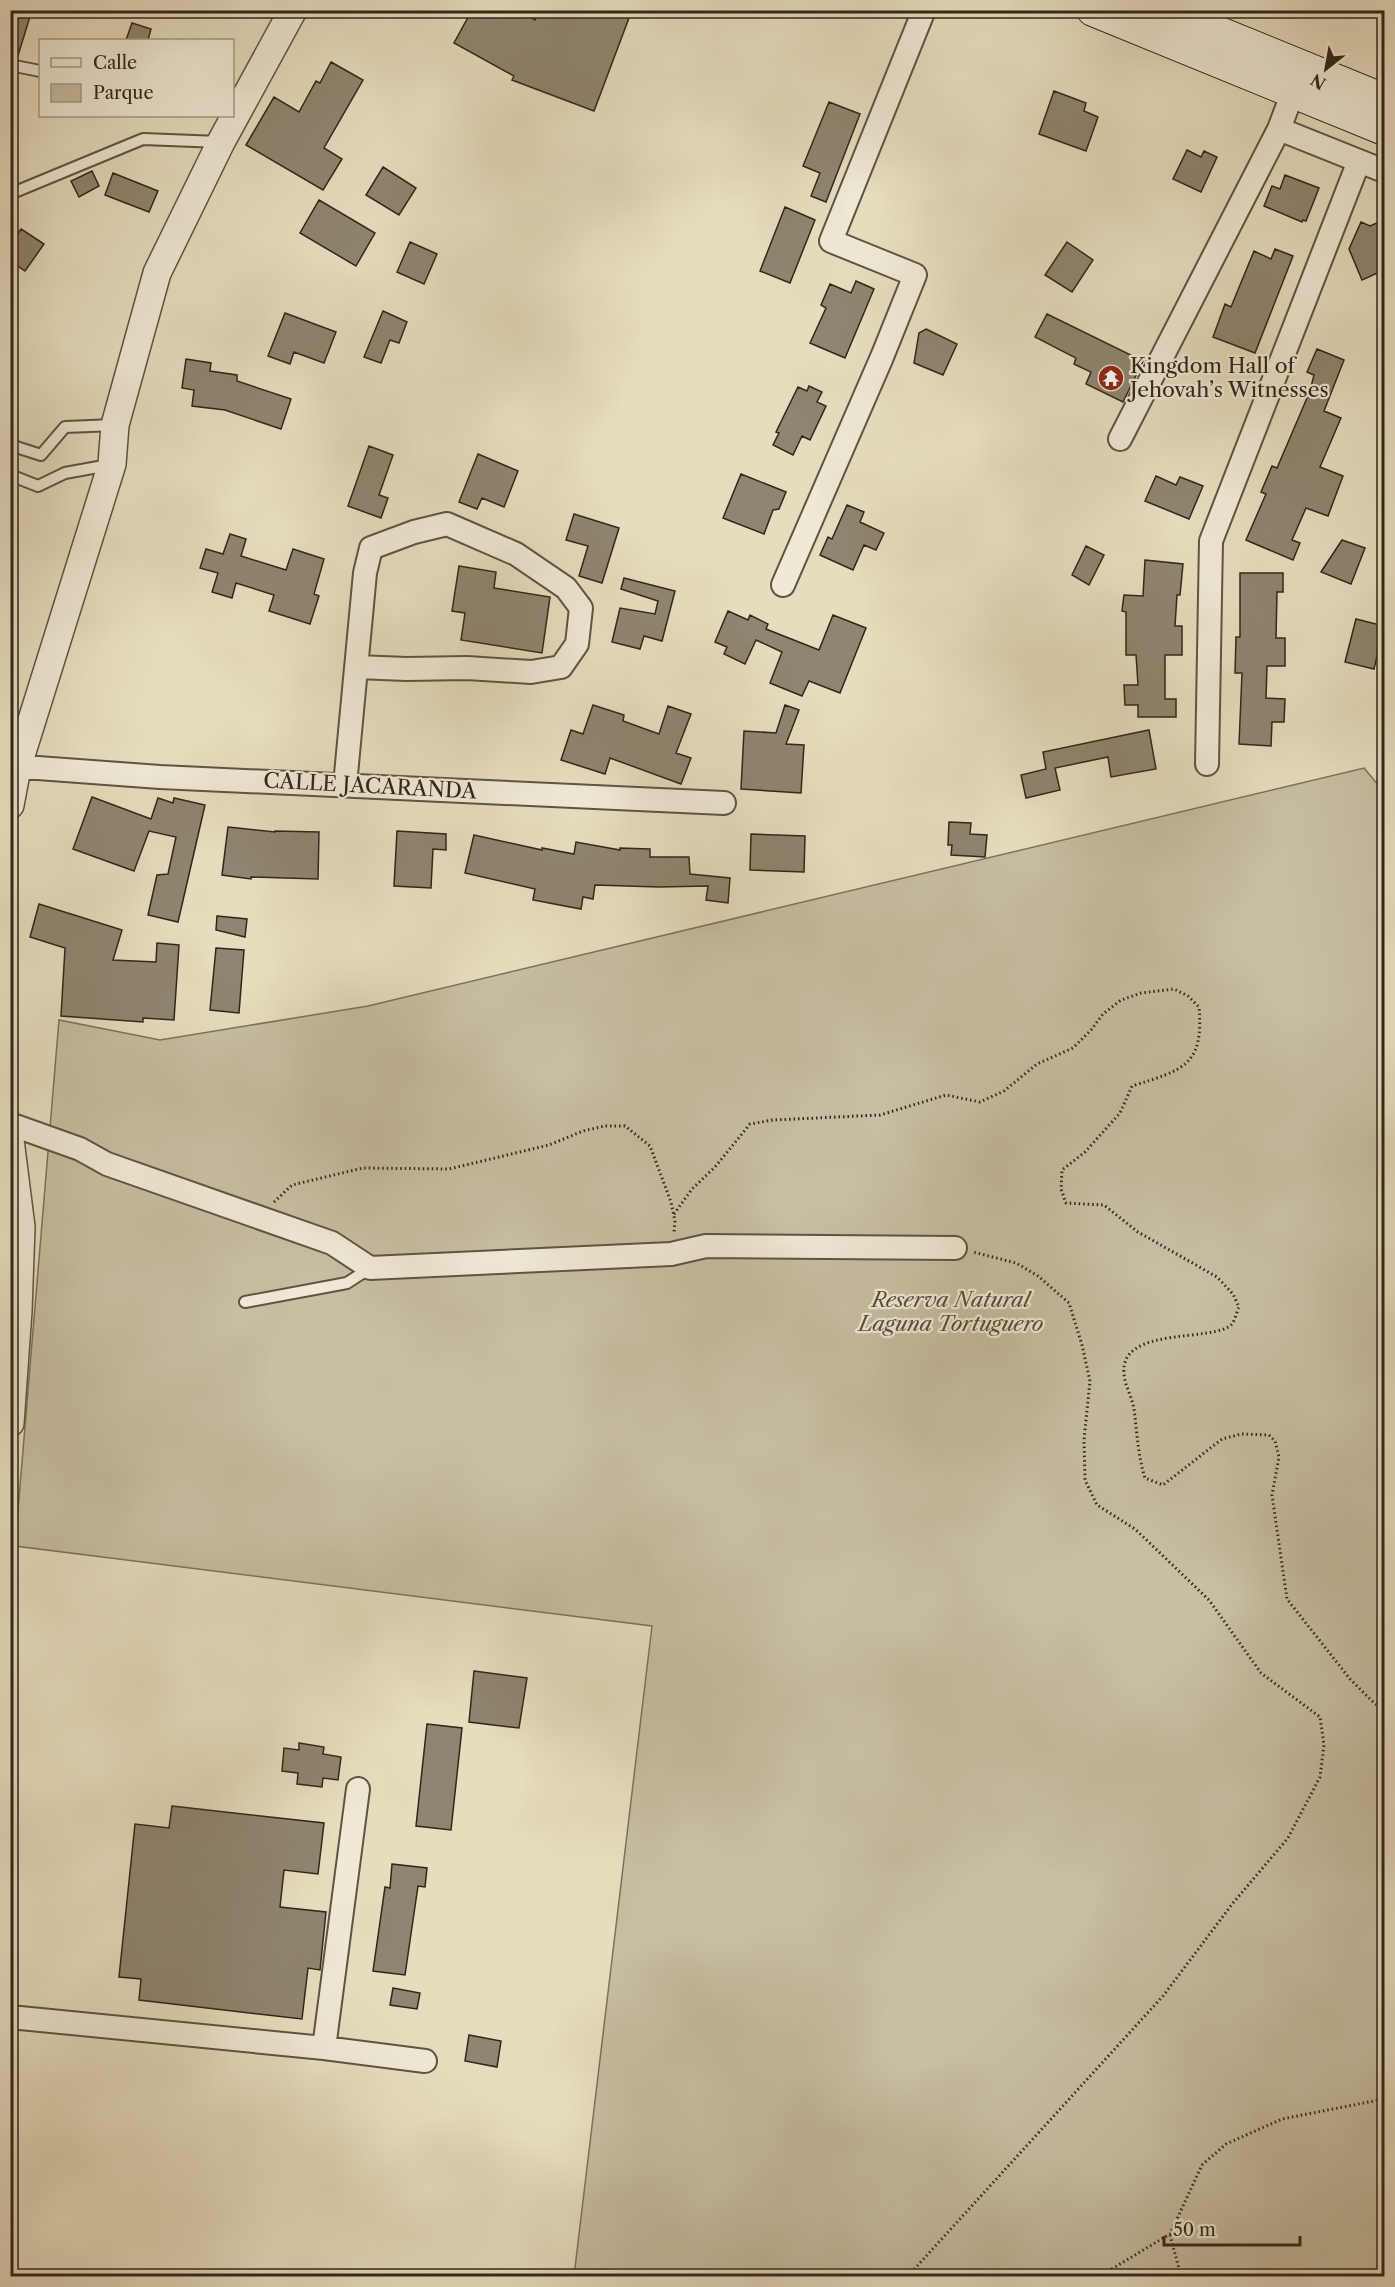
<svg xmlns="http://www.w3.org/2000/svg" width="1395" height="2287" font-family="'Libre Caslon Text',serif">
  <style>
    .green { fill: #c7bea3; stroke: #7c725e; stroke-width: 1.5 }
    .building { fill: #8f8570; stroke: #30261a; stroke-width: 1.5 }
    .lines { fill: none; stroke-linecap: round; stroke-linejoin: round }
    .service-casing { stroke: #5e5443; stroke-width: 14 }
    .minor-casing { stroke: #5e5443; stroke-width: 26 }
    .tertiary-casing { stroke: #5e5443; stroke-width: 30 }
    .secondary-casing { stroke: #30261a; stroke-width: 34 }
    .path { stroke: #30261a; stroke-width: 3; stroke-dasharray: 1.5 3; stroke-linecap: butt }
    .service { stroke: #efe9d5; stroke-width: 10 }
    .minor { stroke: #efe9d5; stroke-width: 22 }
    .tertiary { stroke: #efe9d5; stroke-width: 27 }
    .secondary { stroke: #efe9d5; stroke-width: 32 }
    .labels { text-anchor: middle; stroke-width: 4.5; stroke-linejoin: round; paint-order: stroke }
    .poi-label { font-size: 21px; fill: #30261a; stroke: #efe9d5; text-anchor: start }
    .street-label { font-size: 21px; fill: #30261a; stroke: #efe9d5 }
    .park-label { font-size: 21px; font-style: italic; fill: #564c3c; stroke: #efe9d5 }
  </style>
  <rect width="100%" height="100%" fill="#e6ddbf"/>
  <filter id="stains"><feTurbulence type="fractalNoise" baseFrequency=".00333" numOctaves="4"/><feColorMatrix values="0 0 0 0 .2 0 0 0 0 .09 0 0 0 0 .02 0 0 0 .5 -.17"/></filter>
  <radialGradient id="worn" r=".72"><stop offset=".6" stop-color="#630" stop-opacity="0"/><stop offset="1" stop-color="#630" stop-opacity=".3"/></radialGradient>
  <!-- green -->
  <path class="green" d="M1364,768L1384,792V2276H574L652,1626L15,1546L59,1020L160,1040L368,1006Z"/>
  <!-- building -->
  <path class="building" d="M10,10H32L17,59L10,58Z
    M472,10H517L535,20L538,10H632L594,111L512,80L514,76L454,43Z
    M132,23L151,29L148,40H126Z
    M331,62L363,80L324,148L342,159L323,190L246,145L274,97L299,112L316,81L320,83Z
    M1054,91L1086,103L1084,111L1098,117L1086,151L1039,134Z
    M829,102L860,114L826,202L811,196L820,173L803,166Z
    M1187,150L1201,157L1204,151L1217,157L1201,192L1173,179Z
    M383,167L416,188L399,215L366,195Z
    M92,171L99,186L79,197L71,181Z
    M113,173L158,191L149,212L105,195Z
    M1285,175L1319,188L1306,221L1303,220L1302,222L1264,206L1272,186L1280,189Z
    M319,200L375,233L356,266L300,233Z
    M785,207L815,220L790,283L760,271Z
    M1384,220V270L1362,280L1349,249L1361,222L1370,226Z
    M21,229L44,244L25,271L10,261V245Z
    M410,242L437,254L424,284L397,272Z
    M1067,242L1093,260L1072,292L1045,275Z
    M1275,249L1293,256L1255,353L1213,337L1225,304L1231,307L1254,251L1271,259Z
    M856,281L874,289L845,358L810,343L826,308L821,305L830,284L851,293Z
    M383,311L407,322L399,343L390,340L381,363L364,357Z
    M285,313L336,332L324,363L294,352L290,364L268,356Z
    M1047,314L1143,361L1123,402L1086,384L1091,372L1074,364L1076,358L1035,337Z
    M926,329L957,344L943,375L914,363L919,333Z
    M1317,349L1344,360L1324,411L1341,418L1320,467L1343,476L1328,516L1306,508L1292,540L1300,543L1293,560L1246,540L1266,494L1261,492L1272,466L1277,468L1310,391L1314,375L1307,372Z
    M186,359L211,363L210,371L237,375V381L291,399L281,429L225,410L192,406L194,390L182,388Z
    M809,386L822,392L817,402L826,406L810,440L802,436L793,455L773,445L779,433L776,432L798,387L807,391Z
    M369,446L393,455L379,495L388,498L381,518L348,506Z
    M478,454L518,471L504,507L482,498L477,509L459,502Z
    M741,474L786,492L779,509L773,510L764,534L723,518Z
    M1156,476L1176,485L1180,477L1203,486L1189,519L1145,501Z
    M847,505L864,512L860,522L884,533L876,550L864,545L853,570L820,555L828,537L832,539Z
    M574,514L619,528L602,583L579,576L588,546L566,540Z
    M230,534L246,539L241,556L286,570L293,549L324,559L314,594L319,596L310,624L269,611L274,595L236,583L232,598L212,592L218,573L200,568L206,549L223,554Z
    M1342,540L1365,548L1351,584L1321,572Z
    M1086,546L1104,555L1089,585L1072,575Z
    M1145,560L1183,564L1180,595H1177L1175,626H1182V655H1165V699H1176V717H1138V705H1125L1124,685H1138L1136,655H1126V612L1122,611L1124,595L1143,596Z
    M459,566L496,572L494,588L550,597L542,653L461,640L465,613L452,611Z
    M1240,573H1283V592H1277L1276,638H1285V666H1267L1266,698L1285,699L1284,722H1272L1271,746L1239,744L1242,673H1235L1236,637H1240Z
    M624,578L675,591L662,641L644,636L640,649L612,642L620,608L655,614L658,601L621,589Z
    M728,611L748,620L750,615L768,624L766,629L819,650L833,615L866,628L840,693L809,681L802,696L770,683L782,652L756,640L745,664L724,654L727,647L715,642Z
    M1356,619L1384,626L1374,669L1345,662Z
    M593,705L624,715L623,721L659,734L668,706L691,714L676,753L691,758L681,784L610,758L605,774L561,760L571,730L583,734Z
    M785,705L799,710L786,744L804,745L801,793L741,789L744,731L776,733Z
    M1149,730L1156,769L1111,777L1108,757L1055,768L1060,790L1026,798L1021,775L1046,769L1043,752Z
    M92,797L151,819L158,798L173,803L174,798L205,805L178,922L148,915L157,875L168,874L176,837L149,831L134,871L73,849Z
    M949,822L971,823L970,834L987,835L985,857L951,855L952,845H948Z
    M228,827L275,832V831L319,832L318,879L251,877V879L222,875Z
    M397,831L446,834V850L433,849L431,888L394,886Z
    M751,834L805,836L804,872L750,870Z
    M474,835L542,850V848L574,854L576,842L620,850V848L650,849V857H689L690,874L730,878L728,903L706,900L708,886L659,887L595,885L593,899L583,897L581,909L533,900L535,889L465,873Z
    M39,904L122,930L113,960L156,962L157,943L179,945L174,1020L143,1018V1022L61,1016L65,948L30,937Z
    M217,916L247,919L245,937L216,930Z
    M216,948L244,950L239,1013L210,1010Z
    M474,1671L527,1678L519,1728L469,1722Z
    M427,1724L462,1728L451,1830L416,1826Z
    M299,1743L324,1747L323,1754L341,1757L338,1780L323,1778L322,1787L297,1784L298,1773L282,1771L284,1748L299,1750Z
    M172,1806L324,1823L318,1874L284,1870L280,1907L326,1912L320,1970L308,1968L302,2019L139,2000L141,1979L119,1977L135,1824L169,1828Z
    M392,1864L427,1868L425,1887L418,1886L405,1975L373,1971L385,1887L390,1888Z
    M393,1988L420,1993L417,2009L390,2005Z
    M469,2035L501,2041L497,2067L465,2061Z"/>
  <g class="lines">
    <!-- service casing -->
    <g class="service-casing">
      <path id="service" d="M1137,25L1148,10
        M10,65L40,71
        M10,194L143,139L220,142
        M10,445L41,455L65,427L115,425
        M10,475L38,486L65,473L109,465
        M245,1302L347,1283L370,1268"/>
    </g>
    <!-- minor casing -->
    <g class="minor-casing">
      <path id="minor" d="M1279,129L1384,171
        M1120,439L1279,129L1293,92
        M783,585L882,357L915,275L831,241L924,10
        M1207,764L1211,541L1359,161
        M10,774L17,768H38L160,777L724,803
        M345,785L365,573L371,548L414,532L447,524L516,554L566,588L581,608L577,644L561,667L531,672L467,668L406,669L357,667
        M10,1124L80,1149L107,1164L332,1243L370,1268L671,1254L706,1246L955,1248
        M10,2017L324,2048L425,2061
        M324,2048L358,1789"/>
    </g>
    <!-- tertiary casing -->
    <g class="tertiary-casing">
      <path id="tertiary" d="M10,805L17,768L112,464L115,425L157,273L221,142L293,10
        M10,1140L21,1227L18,1311L10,1423"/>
    </g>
    <!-- secondary casing -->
    <g class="secondary-casing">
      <path id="secondary" d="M1093,10L1384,129
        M1163,10L1384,100"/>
    </g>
    <!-- path -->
    <path class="path" d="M274,1202L292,1185L363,1168L449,1169L549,1145L583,1131L605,1126H625L650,1146L671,1202L675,1221L674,1232
      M674,1214L692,1189L715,1167L750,1124L773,1120L880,1115L946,1095L980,1102L1004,1091L1037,1064L1073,1048L1091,1030L1103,1014L1121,1000L1141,993L1174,989L1188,996L1199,1007C1204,1066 1183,1070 1132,1086L1120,1113L1085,1152L1062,1170L1061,1189L1066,1203L1104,1205L1138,1232L1217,1277L1233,1294L1239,1307C1237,1311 1235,1320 1232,1324C1215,1343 1119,1325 1124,1374C1125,1386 1132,1397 1134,1409C1137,1432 1138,1456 1145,1478L1163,1485L1222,1439L1241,1434L1269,1435L1275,1441L1279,1457L1272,1495L1287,1599L1350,1679L1373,1702L1384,1710
      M1170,2235L1181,2276
      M908,2276L1163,1996L1233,1903L1288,1838L1320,1777L1324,1745L1320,1717L1261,1673L1209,1600L1135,1529L1097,1505L1085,1480L1084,1440L1090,1381L1082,1345L1069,1303L1038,1276L1016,1263L973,1252
      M998,2276L1005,2273L1035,2274L1039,2276
      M1100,2276L1170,2234L1202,2165L1226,2144L1282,2119L1384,2099"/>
    <!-- service -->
    <use href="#service" class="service"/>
    <!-- minor -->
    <use href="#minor" class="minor"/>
    <!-- tertiary -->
    <use href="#tertiary" class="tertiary"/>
    <!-- secondary -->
    <use href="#secondary" class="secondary"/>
  </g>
  <!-- icons -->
  <defs>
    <g id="temple-disc" transform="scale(1.35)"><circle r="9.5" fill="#8f2418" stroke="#efe9d5"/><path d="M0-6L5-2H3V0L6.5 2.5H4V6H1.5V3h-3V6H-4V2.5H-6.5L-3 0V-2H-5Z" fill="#fff"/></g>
  </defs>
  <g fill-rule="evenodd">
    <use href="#temple-disc" x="1111" y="378"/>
  </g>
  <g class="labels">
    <!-- poi labels -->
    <g class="poi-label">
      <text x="1130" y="373">Kingdom Hall of<tspan x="1130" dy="24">Jehovah’s Witnesses</tspan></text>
    </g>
    <!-- street labels -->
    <g class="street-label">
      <text transform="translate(370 786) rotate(3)" y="7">CALLE JACARANDA</text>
    </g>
    <!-- park labels -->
    <g class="park-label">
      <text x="951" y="1307">Reserva Natural<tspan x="951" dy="24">Laguna Tortuguero</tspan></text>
    </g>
  </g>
  <!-- margin -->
  <rect width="1395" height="2287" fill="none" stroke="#e6ddbf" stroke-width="36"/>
  <rect x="12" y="12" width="1371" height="2263" fill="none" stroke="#30261a" stroke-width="3"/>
  <rect x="18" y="18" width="1359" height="2251" fill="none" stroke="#30261a" stroke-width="1.5"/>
  <!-- legend -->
  <rect x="39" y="39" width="195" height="78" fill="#efe9d5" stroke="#a39b8a" stroke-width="1.5"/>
  <rect x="51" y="58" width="30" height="9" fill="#efe9d5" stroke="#a39b8a" stroke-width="1.5"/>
  <text x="93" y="69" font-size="18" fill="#30261a">Calle</text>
  <rect x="51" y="84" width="30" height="18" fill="#c7bea3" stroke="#a39b8a" stroke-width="1.5"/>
  <text x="93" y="99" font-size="18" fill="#30261a">Parque</text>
  <!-- north arrow -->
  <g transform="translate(1326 69) rotate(211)" stroke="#efe9d5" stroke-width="4.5" paint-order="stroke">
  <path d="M0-4.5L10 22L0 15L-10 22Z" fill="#30261a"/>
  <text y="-9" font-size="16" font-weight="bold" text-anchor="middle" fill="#30261a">N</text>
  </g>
  <!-- scale -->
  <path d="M1164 2236v9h136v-9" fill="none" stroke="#30261a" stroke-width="3"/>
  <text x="1173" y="2236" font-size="18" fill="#30261a" stroke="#efe9d5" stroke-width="4.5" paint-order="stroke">50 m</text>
  <rect width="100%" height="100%" filter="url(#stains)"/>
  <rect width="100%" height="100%" fill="url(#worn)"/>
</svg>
